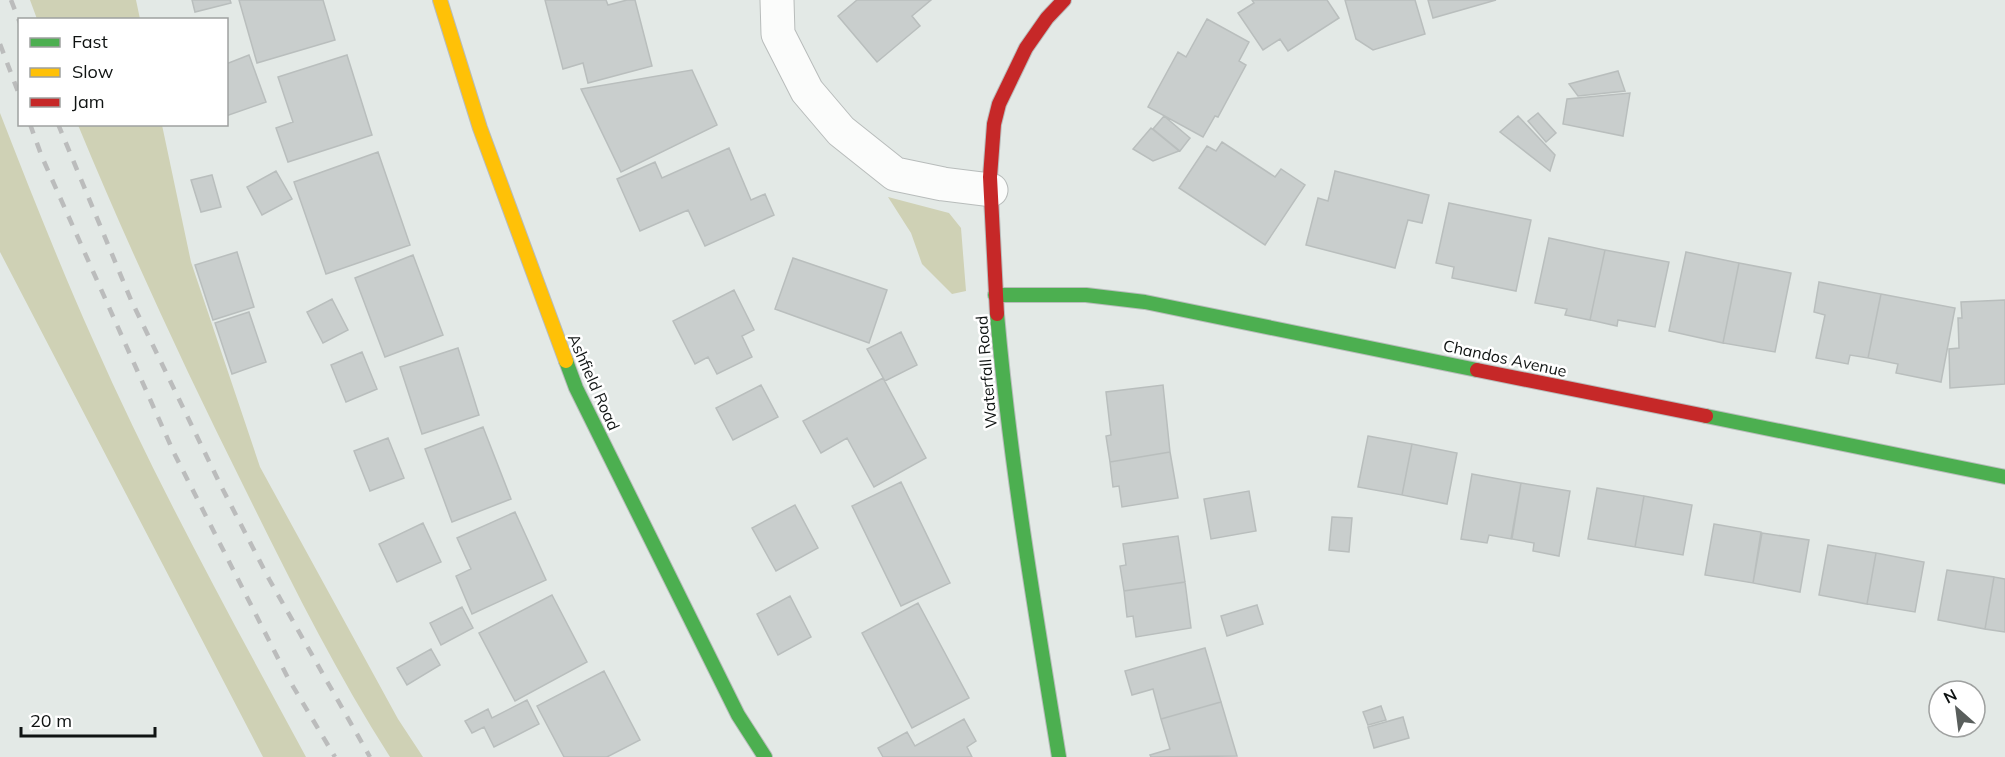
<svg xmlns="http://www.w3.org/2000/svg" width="2005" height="757" font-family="Mulish,sans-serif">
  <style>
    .green { fill: #cfd1b5 }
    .building { fill: #c9cecd; stroke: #b9bebd; stroke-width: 1.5 }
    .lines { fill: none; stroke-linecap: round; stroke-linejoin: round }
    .street-casing { stroke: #b8bcbb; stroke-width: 35 }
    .fast-casing { stroke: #b8bcbb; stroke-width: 16 }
    .slow-casing { stroke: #b8bcbb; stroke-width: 16 }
    .jam-casing { stroke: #b8bcbb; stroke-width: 16 }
    .street { stroke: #fbfcfb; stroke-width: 33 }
    .fast { stroke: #4caf50; stroke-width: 14 }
    .slow { stroke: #ffc107; stroke-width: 14 }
    .jam { stroke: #c62828; stroke-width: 14 }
    .rail { stroke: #bbbcbc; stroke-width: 4.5; stroke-dasharray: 10 10; stroke-linecap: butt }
    .labels { text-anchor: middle; stroke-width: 5; stroke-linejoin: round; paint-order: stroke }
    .street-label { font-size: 16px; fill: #0f1312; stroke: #fff }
  </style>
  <rect width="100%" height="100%" fill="#e3e9e6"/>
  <!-- green -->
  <path class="green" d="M30,0H136L140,19H37Z
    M0,113C30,190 60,266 93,340C156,483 232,620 306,757H263L0,252Z
    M78,125H162L191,262L260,467L398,719L423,757H390C335,671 290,580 245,489C185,369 129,248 78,125Z
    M888,197L949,213L961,228L966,291L952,294L922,264L911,233Z"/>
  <!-- building -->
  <path class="building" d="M192,0H230L231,3L195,12Z
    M239,0H323L335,40L257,63Z
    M545,0H606L608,5L627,0H635L652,66L588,83L583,63L563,69Z
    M857,0H931L912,16L920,26L877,62L838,16Z
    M1252,0H1327L1339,18L1288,51L1280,39L1263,50L1238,13L1254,3Z
    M1345,0H1415L1425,34L1373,50L1356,39Z
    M1428,0H1496L1433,18Z
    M1207,19L1249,42L1239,61L1246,65L1218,117L1215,116L1203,137L1148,107L1178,52L1186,57Z
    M249,55L266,102L226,116V64Z
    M347,55L372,135L288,162L276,128L293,122L278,77Z
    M692,70L717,125L621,172L581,89Z
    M1618,71L1625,91L1578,96L1569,84Z
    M1630,93L1623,136L1563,124L1567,99Z
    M1538,113L1556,133L1546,142L1528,121Z
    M1164,116L1190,138L1180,151L1153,129Z
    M1518,116L1555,155L1550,171L1500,132Z
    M1151,128L1179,151L1153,161L1133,149Z
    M1222,142L1275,177L1281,169L1305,185L1265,245L1179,188L1207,146L1216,151Z
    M729,148L751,200L765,194L774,215L705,246L688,210L640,231L617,179L655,162L662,178Z
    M378,152L410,245L326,274L294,182Z
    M276,171L292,199L262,215L247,187Z
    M1335,171L1429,195L1422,223L1408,220L1395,268L1306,245L1318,198L1328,201Z
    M212,175L221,207L201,212L191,180Z
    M1449,203L1531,220L1516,291L1452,278L1454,267L1436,263Z
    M1549,238L1605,250L1590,320L1565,315L1567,309L1535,303Z
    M1605,250L1669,262L1655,327L1618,320L1617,326L1590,320Z
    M237,252L254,307L213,320L195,265Z
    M1686,252L1739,263L1723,343L1669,331Z
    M413,255L443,335L385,357L355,278Z
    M793,258L887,290L869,343L775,309Z
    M1739,263L1791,273L1775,352L1723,343Z
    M1819,282L1881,294L1868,358L1850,355L1848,364L1816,358L1825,315L1814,312Z
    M734,290L754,330L742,336L752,357L717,374L708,357L695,364L673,321Z
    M1881,294L1955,308L1941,382L1896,373L1898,364L1868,358Z
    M332,299L348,330L323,343L307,312Z
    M2005,300V384L1950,388L1949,349L1959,348L1958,318H1962L1961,302Z
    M249,312L266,362L232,374L215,323Z
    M901,332L917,365L885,381L867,349Z
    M458,348L479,415L422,434L400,367Z
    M362,352L377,389L346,402L331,365Z
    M883,378L926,458L874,487L847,438L821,453L803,421Z
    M761,385L778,417L733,440L716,408Z
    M1163,385L1170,452L1110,462L1106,436L1111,435L1106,392Z
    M483,427L511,499L452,522L425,449Z
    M1368,436L1412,444L1402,495L1358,487Z
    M388,438L404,478L370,491L354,451Z
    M1412,444L1457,453L1447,504L1402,495Z
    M1170,452L1178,498L1122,507L1119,486L1113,487L1110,462Z
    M1472,474L1521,483L1511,539L1489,535L1487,543L1461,539Z
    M901,482L950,583L901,606L852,506Z
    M1521,483L1570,491L1559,556L1533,551L1534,543L1512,539Z
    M1597,488L1644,496L1635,547L1588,539Z
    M1249,491L1256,531L1211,539L1204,499Z
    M1644,496L1692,505L1683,555L1635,547Z
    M795,505L818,548L776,571L752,528Z
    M515,512L546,580L472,614L456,576L471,569L457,538Z
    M1332,517L1352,518L1349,552L1329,550Z
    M423,523L441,562L397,582L379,544Z
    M1714,524L1761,532L1753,583L1705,575Z
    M1762,533L1809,540L1800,592L1753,583Z
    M1178,536L1185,582L1124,591L1120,566L1126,565L1123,544Z
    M1828,545L1876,553L1867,604L1819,595Z
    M1876,553L1924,562L1915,612L1867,604Z
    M1947,570L1994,577L1985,629L1938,620Z
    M1994,577L2005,579V632L1985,629Z
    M1185,582L1191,628L1136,637L1133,616L1127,617L1124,591Z
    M552,595L587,662L515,701L479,633Z
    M790,596L811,637L778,655L757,614Z
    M918,603L969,698L912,728L862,633Z
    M1257,605L1263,624L1227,636L1221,616Z
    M462,607L473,628L441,645L430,623Z
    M1205,648L1221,702L1161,719L1153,689L1132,695L1125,671Z
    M431,649L440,665L407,685L397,668Z
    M604,671L640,740L607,757H564L537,706Z
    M527,700L539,724L494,747L484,727L472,733L465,721L488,709L492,718Z
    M1221,702L1237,756L1151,757L1150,755L1170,749L1161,719Z
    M1381,706L1386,720L1368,725L1363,712Z
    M1403,717L1409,738L1374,748L1368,727Z
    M964,719L976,741L967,747L972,757H883L878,748L907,732L915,746Z"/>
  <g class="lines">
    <!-- street casing -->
    <g class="street-casing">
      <path id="street" d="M777,0L778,34L807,91L841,131L895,174L943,184L991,190"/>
    </g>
    <!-- fast casing -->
    <g class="fast-casing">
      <path id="fast" d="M995,295H1086L1145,302L1477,370
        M997,314C1010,463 1035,610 1059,757
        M566,361L576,388L738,715L765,757
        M1706,416L2005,477"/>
    </g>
    <!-- slow casing -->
    <g class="slow-casing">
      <path id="slow" d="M440,0L480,128L566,361"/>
    </g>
    <!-- jam casing -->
    <g class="jam-casing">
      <path id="jam" d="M997,314L990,177L994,124L999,104L1026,48L1047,18L1064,0
        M1477,370L1706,416"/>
    </g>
    <!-- street -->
    <use href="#street" class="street"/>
    <!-- fast -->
    <use href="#fast" class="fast"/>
    <!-- slow -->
    <use href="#slow" class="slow"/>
    <!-- jam -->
    <use href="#jam" class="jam"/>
    <!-- rail -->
    <path class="rail" d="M11,0L20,23
      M0,44L20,97
      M30,124L42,157L174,453L288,678L335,757
      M58,124L131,300L220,484L269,579L370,757"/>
  </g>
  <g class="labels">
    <!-- street labels -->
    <g class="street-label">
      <text transform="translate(1505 358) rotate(12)" y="6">Chandos Avenue</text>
      <text transform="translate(986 372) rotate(-95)" y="6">Waterfall Road</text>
      <text transform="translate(594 382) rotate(66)" y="6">Ashfield Road</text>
    </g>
  </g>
  <!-- legend -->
  <rect x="18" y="18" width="210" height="108" fill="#ffffff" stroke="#9fa1a0" stroke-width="1.5"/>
  <rect x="30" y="38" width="30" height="9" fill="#4caf50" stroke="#9fa1a0" stroke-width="1.5"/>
  <text x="72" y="48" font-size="18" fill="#0f1312">Fast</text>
  <rect x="30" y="68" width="30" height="9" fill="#ffc107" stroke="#9fa1a0" stroke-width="1.5"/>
  <text x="72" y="78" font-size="18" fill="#0f1312">Slow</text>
  <rect x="30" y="98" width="30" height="9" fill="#c62828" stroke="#9fa1a0" stroke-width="1.5"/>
  <text x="72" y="108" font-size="18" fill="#0f1312">Jam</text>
  <!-- north arrow -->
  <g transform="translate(1957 709) rotate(332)"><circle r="28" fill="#ffffff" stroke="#9fa1a0" stroke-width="1.5"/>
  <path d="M0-4.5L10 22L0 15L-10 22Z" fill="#595e5c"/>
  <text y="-9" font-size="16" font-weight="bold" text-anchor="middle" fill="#0f1312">N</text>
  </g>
  <!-- scale -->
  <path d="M21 727v9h134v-9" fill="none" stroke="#0f1312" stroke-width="3"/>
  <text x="30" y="727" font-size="18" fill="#0f1312" stroke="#ffffff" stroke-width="4.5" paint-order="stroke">20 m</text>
</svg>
